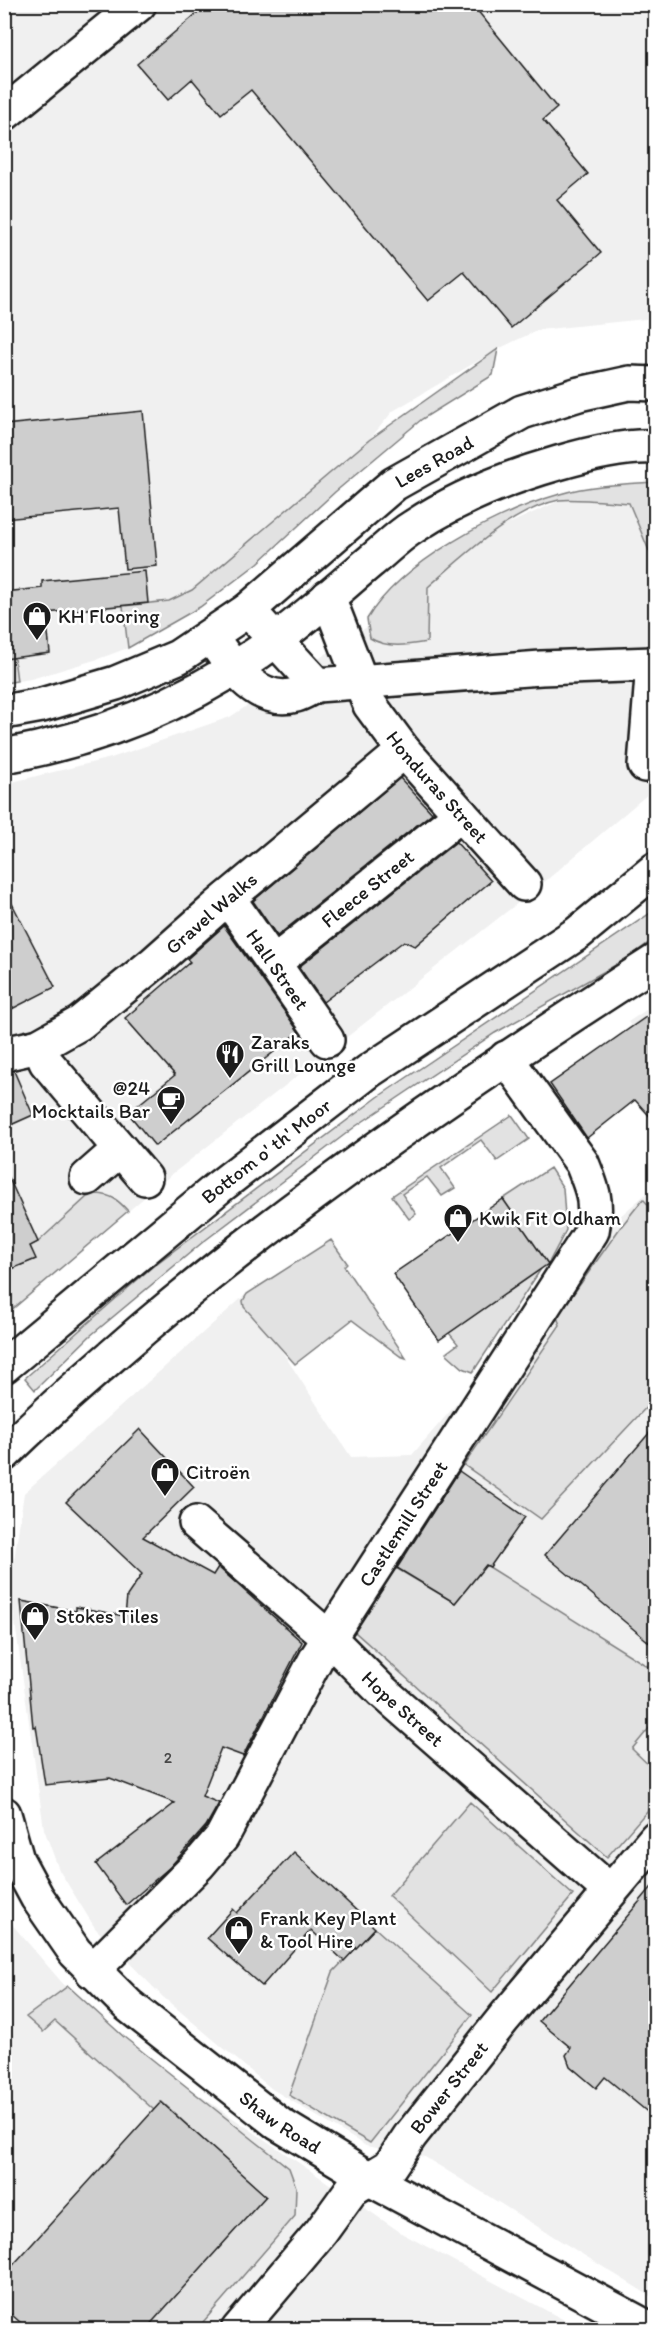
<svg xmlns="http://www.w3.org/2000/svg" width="660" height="2334" font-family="Itim,sans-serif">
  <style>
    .built { fill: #f0f0f0 }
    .green { fill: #e2e2e2; stroke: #7f7f7f; stroke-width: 1.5 }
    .building { fill: #cecece; stroke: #1c1c1c; stroke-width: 1.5 }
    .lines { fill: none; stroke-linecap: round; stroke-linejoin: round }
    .minor-casing { stroke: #1c1c1c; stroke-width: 38 }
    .major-casing { stroke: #1c1c1c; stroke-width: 38 }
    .minor { stroke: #fff; stroke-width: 33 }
    .major { stroke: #fff; stroke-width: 33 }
    .labels { text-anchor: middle; stroke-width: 5; stroke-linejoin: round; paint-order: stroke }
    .number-label { font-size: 16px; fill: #484848 }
    .street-label { font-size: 20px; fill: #1c1c1c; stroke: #fff }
    .poi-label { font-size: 20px; fill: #1c1c1c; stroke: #fff; text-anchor: start }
  </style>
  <rect width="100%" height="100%" fill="#fff"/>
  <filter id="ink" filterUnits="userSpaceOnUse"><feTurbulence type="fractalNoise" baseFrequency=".0167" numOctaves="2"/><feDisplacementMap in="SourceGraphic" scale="12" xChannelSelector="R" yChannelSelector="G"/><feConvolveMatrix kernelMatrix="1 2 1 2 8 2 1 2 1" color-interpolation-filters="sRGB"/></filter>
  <g filter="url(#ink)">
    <!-- built -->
    <path class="built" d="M5,5H655V318L538,330L498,349L393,411L369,440L215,572L192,590L169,601L171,624L128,648L98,659L31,679L5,683Z
      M630,491L655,559V788L542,884L171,1175L9,1312L5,1313L4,784L111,758L230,717L428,587L495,530L572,495Z
      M655,1004V1056L628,1022Z
      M655,1186V2299L425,2157L366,2146L272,2089L163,1997L95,1928L59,1870L44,1829L10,1587L24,1493L245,1295L351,1457L412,1455L618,1218Z
      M4,1915L101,2028L403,2234L581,2329H5Z"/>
    <!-- green -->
    <path class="green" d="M498,349L493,375L422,419L335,492L258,563L200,607L128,648L123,606L169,601L192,590L369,440Z
      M655,482V565L629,503C612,502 574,498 559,500C511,510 464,556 428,587L427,642C409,645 387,649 370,638L367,619C401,562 497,512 560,494C590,485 624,484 655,482Z
      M14,658L17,681L5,683V659Z
      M655,910V938L628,958L495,1033L356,1126L203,1242L90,1336L35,1390L25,1378L152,1267L378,1097Z
      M512,1115L529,1139L497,1161L481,1140L441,1168L455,1188L442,1196L427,1177L402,1194L416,1214L409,1219L392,1196Z
      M550,1168L563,1188L566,1230L548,1264L503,1199Z
      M97,1194C112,1195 118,1200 128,1211L9,1312L5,1313V1272L35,1259L30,1246L38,1242L87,1197Z
      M643,1199L655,1212V1398L541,1519L464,1465L560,1325L557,1317L620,1228Z
      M331,1240L347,1263L344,1266L406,1358L400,1356L352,1320L295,1364L244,1307L243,1301L247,1294Z
      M541,1269L473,1372L463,1368L446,1353L458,1344L449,1333Z
      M486,1565L655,1671V1721L632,1749L655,1771V1802L607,1857L355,1632L396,1568L455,1603Z
      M470,1802L573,1895L492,1992L389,1896Z
      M375,1928L472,2015L370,2143L289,2095L333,1972Z
      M68,1986L124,2037L289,2168L296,2187L295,2216L197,2329H145L265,2196L162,2102L154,2110L55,2021L43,2032L26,2017Z"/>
    <!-- building -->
    <path class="building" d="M208,4H472L557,108L543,120L588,174L557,200L601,253L511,328L464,272L428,301L251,90L221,114L192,79L168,100L137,64Z
      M143,411L157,566L125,569L119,508L4,519V425Z
      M145,571L148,603L46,613L50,653L4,659V592L42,588V581Z
      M400,778L432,813L277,936L253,901Z
      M456,842L491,881L415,946L404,941L323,1002L299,967Z
      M4,888L55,987L4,1013Z
      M224,926L299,1032L155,1146L128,1113L175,1075L125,1018L190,962L187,959Z
      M656,1010V1123L635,1100L587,1138L550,1084Z
      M14,1071L33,1115L4,1128V1072Z
      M4,1167L38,1242L30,1246L36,1259L4,1272Z
      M503,1199L548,1264L439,1340L393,1274Z
      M656,1425V1648L545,1555Z
      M140,1429L194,1487L143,1537L213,1575L218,1567L302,1642L243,1756L221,1748L202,1796L219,1803L206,1826L170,1867L126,1905L96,1864L175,1803L110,1778L45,1785L36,1726L33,1727L21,1601L76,1611V1607L125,1616L127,1596L142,1574L66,1502Z
      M459,1471L525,1517L490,1567L486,1565L455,1603L397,1568Z
      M294,1852L375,1928L344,1961L311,1930L262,1986L207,1938L233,1909L237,1913Z
      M656,1882V2119L605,2077L596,2088L570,2066L566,2055L571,2048L539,2021Z
      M161,2102L266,2196L145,2330H29L4,2308V2275Z"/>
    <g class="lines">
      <!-- minor casing -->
      <g class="minor-casing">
        <g id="minor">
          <path d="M4,114L139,4"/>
          <path id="s1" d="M328,597L370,705L404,751L524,884"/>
          <path d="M248,610L317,685"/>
          <path d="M211,637C230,663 256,706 296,695C303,693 310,688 317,685L541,668L653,664L645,765"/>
          <path id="s2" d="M228,898L327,1040"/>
          <path id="s3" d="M275,962L461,814"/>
          <path d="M39,1046L46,1062L145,1178"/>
          <path id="s4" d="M4,1054L39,1046L80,1023L154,963L217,907L404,751"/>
          <path d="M87,1178L120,1149"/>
          <path id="s5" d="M196,1523L330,1639L382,1691L610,1891"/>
          <path id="s6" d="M92,1971L199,1864L222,1837L317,1657L592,1231C598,1202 593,1190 582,1163L506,1058"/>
          <path id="s7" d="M238,2330L321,2232L352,2189L390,2166L410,2136L504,2018L656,1838"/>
        </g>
      </g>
      <!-- major casing -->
      <g class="major-casing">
        <g id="major">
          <path id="s8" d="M4,712L42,705L116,683L178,657L248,610L394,484L522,412L579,394L629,383L656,384"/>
          <path d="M4,756C94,740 180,706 255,655C296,627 333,593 371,561C385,550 398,536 413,527C458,497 506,478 558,463C585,455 627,445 656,447"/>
          <path id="s9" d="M4,1366L219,1187L369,1071L578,933L656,869"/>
          <path d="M4,1454C48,1410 96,1370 143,1329C304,1193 478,1075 656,961"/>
          <path id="s10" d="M4,1814L17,1860L37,1897L75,1952L128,2005L279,2124L370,2179L652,2330"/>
        </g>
      </g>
      <!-- minor -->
      <use href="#minor" class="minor"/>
      <!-- major -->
      <use href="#major" class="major"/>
    </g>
  </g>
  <!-- icons -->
  <defs>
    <g id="shop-pin" transform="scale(1.5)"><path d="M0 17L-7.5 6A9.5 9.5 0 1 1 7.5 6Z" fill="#1c1c1c" stroke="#fff"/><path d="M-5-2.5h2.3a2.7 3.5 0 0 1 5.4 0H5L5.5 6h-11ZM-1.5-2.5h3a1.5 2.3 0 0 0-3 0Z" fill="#fff"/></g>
    <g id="restaurant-pin" transform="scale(1.5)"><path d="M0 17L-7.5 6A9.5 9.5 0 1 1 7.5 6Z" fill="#1c1c1c" stroke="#fff"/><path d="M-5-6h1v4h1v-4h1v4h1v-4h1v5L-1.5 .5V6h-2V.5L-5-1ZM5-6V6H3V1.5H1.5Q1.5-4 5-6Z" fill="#fff"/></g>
    <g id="cafe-pin" transform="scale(1.5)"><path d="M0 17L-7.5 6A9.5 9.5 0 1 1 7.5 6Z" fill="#1c1c1c" stroke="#fff"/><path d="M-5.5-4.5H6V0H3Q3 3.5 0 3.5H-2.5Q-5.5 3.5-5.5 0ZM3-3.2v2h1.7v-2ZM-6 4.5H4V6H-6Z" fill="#fff"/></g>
  </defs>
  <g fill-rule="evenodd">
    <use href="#shop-pin" x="37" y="616"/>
    <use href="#restaurant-pin" x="230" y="1054"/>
    <use href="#cafe-pin" x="171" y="1100"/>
    <use href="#shop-pin" x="458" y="1218"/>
    <use href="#shop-pin" x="165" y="1472"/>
    <use href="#shop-pin" x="35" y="1616"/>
    <use href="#shop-pin" x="239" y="1930"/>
  </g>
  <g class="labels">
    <!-- number labels -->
    <g class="number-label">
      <text x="168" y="1763">2</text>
    </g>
    <!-- street labels -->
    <g class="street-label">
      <text dy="7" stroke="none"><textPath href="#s8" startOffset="506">Lees Road</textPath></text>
      <text dy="7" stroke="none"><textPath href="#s1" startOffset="222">Honduras Street</textPath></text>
      <text dy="7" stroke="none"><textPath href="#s3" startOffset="118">Fleece Street</textPath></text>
      <text dy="7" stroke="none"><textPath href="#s4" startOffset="254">Gravel Walks</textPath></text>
      <text dy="7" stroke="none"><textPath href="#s2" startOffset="87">Hall Street</textPath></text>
      <text dy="7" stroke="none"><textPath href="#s9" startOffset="339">Bottom o' th' Moor</textPath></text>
      <text dy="7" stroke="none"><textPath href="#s6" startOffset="549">Castlemill Street</textPath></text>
      <text dy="7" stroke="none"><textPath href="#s5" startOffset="278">Hope Street</textPath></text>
      <text dy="7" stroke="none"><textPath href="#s7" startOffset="324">Bower Street</textPath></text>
      <text dy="7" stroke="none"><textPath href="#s10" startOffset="424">Shaw Road</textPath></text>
    </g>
    <!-- poi labels -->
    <g class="poi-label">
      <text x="58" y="623">KH Flooring</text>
      <text x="251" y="1049">Zaraks<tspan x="251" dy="23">Grill Lounge</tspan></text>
      <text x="150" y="1095" text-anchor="end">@24<tspan x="150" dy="23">Mocktails Bar</tspan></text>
      <text x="479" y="1225">Kwik Fit Oldham</text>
      <text x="186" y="1479">Citroën</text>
      <text x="56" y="1623">Stokes Tiles</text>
      <text x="260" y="1925">Frank Key Plant<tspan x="260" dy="23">&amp; Tool Hire</tspan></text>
    </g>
  </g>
  <!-- margin -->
  <rect width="660" height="2334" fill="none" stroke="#fff" stroke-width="24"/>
  <rect x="12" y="12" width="636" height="2310" fill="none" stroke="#1c1c1c" stroke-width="2" filter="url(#ink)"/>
</svg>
